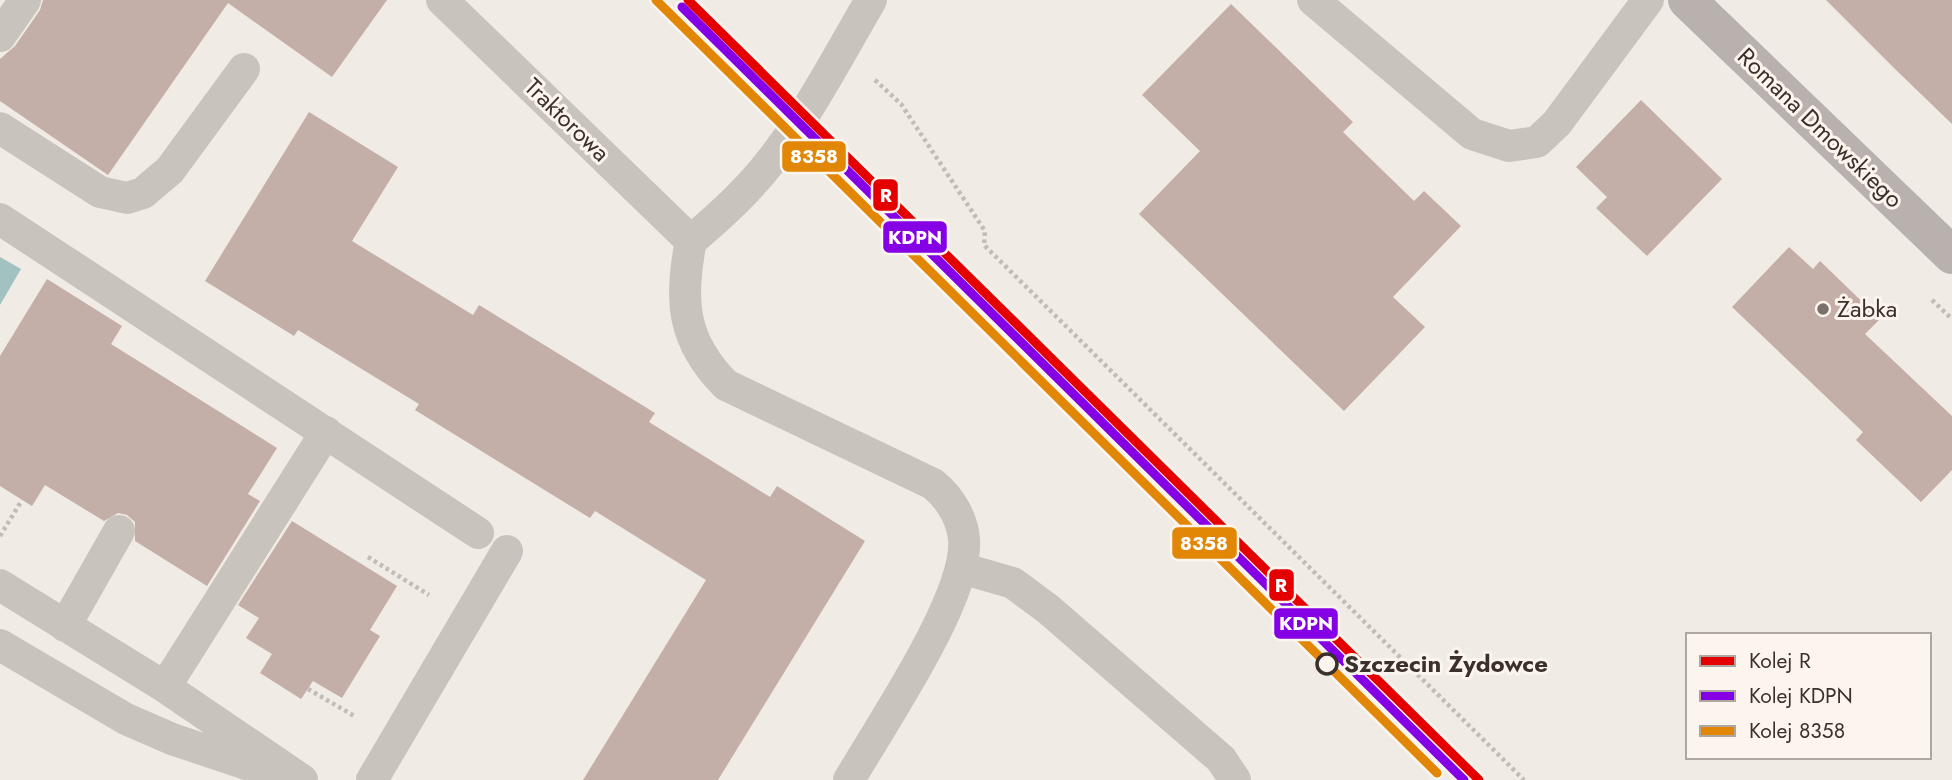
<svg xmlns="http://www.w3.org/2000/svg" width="1952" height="780" font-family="Jost,sans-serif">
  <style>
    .water { fill: #a1c2c1 }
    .building { fill: #c3afa7 }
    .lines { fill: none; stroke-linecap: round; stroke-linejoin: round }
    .path { stroke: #c2bbb6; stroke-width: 4.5; stroke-dasharray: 3.5 3.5; stroke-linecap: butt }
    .lane { stroke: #c9c3be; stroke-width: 32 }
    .primary { stroke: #b8b1ad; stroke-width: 38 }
    .rail-1-casing { stroke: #fbf5ee; stroke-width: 14 }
    .rail-2-casing { stroke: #fbf5ee; stroke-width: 14 }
    .rail-3-casing { stroke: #fbf5ee; stroke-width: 14 }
    .rail-1 { stroke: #e50000; stroke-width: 9 }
    .rail-2 { stroke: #8500e5; stroke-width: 9 }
    .rail-3 { stroke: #e28606; stroke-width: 9 }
    .poi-dot { fill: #7a716c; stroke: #fbf5ee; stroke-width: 2.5 }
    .stop-dot { fill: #fbf5ee; stroke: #3b302b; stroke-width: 3.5 }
    .labels { text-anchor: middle; stroke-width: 6; stroke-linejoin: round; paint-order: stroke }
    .street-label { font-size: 24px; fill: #3b302b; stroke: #fbf5ee }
    .poi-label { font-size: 24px; fill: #3b302b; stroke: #fbf5ee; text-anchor: start }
    .stop-label { font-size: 24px; font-weight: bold; fill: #3b302b; stroke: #fbf5ee; text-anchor: start }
    .line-badge { stroke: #fbf5ee; stroke-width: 2.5 }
    .badge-label { font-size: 19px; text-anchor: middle; font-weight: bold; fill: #fff }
  </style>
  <rect width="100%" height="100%" fill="#f0ebe5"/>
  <!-- water -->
  <path class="water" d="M0,257L21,269L0,305Z"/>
  <!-- building -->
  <path class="building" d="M43,0H387L332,77L228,3L108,175L0,101V59L15,46L40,10Z
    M1826,0H1952V124L1895,69Z
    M1231,4L1353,122L1343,132L1414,201L1424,191L1461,226L1393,297L1425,327L1344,411L1139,214L1200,151L1142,95Z
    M1641,100L1722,179L1647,256L1596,208L1607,197L1576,167Z
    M309,112L398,167L352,241L473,315L479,305L655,413L649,422L770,497L777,486L865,541L718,780H583L706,580L595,511L590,518L415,410L419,404L298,330L294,336L205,281Z
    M1789,247L1813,269L1820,261L1880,319L1865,334L1952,416V470L1921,502L1856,440L1863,432L1732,307Z
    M47,279L122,326L111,344L277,448L248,494L260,501L207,586L135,541V522L127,515L118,513L104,521L45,485L32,506L0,486V356Z
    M292,521L397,586L370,630L380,636L342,698L313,681L301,699L260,673L272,654L246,638L259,618L238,605Z"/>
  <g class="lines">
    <!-- path -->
    <path class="path" d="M875,80L901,104L985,231L984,245L1524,780
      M1932,300L1952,319
      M0,536L22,500
      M368,557L429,595
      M308,689L356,717"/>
    <!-- lane -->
    <path class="lane" d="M442,0L691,241
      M1313,0L1472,134L1509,146L1537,142L1557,123L1648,0
      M0,36L25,0
      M0,128L100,192L127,198L143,193L170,170L244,69
      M0,219L478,533
      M691,241C679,300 682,341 726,385L933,484C949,497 962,517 964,539C969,597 880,726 849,780
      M691,241C709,225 727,210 743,193C797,138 832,66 871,0
      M961,568L1013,583L1048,609L1221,759L1235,780
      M0,585L165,687L302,780
      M65,626L119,531
      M0,645L126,719L172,739L267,771
      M165,687L326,432
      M372,780L507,551"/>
    <!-- primary -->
    <path class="primary" d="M1687,0L1952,255"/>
    <!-- rail-1 casing -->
    <g class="rail-1-casing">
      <path id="rail-1" d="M688,0L1479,780"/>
    </g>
    <!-- rail-2 casing -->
    <g class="rail-2-casing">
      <path id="rail-2" d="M682,7L1464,780"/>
    </g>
    <!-- rail-3 casing -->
    <g class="rail-3-casing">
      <path id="rail-3" d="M656,0L1437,773"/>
    </g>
    <!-- rail-1 -->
    <use href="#rail-1" class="rail-1"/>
    <!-- rail-2 -->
    <use href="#rail-2" class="rail-2"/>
    <!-- rail-3 -->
    <use href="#rail-3" class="rail-3"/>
  </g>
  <!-- markers -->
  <circle class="poi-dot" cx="1823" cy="309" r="7"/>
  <circle class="stop-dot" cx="1327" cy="664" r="10"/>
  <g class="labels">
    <!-- street labels -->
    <g class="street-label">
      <text transform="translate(567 120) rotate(44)" y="8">Traktorowa</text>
      <text transform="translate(1820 128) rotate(44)" y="8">Romana Dmowskiego</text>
    </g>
    <!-- poi labels -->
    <g class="poi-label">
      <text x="1837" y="317">Żabka</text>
    </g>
    <!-- stop labels -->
    <g class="stop-label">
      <text x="1344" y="672">Szczecin Żydowce</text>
    </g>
  </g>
  <g class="line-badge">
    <rect x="781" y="140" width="66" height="33" rx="7" fill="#e28606"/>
    <rect x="872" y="178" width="27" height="34" rx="7" fill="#e50000"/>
    <rect x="882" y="220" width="66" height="34" rx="7" fill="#8500e5"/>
    <rect x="1171" y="526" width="67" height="34" rx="7" fill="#e28606"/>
    <rect x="1268" y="568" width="27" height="34" rx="7" fill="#e50000"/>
    <rect x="1273" y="607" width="66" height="33" rx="7" fill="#8500e5"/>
  </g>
  <g class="badge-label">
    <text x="814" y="163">8358</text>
    <text x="886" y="202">R</text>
    <text x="915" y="244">KDPN</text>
    <text x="1204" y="550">8358</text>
    <text x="1281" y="592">R</text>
    <text x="1306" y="630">KDPN</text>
  </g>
  <!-- legend -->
  <rect x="1686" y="633" width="245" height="126" fill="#fbf5ee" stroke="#aea6a0" stroke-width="2"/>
  <rect x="1700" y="656" width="35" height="10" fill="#e50000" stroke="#aea6a0" stroke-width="2"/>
  <text x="1749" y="668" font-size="21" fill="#3b302b">Kolej R</text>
  <rect x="1700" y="691" width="35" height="10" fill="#8500e5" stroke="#aea6a0" stroke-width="2"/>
  <text x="1749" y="703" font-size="21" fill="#3b302b">Kolej KDPN</text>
  <rect x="1700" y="726" width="35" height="10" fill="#e28606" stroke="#aea6a0" stroke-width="2"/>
  <text x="1749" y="738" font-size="21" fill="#3b302b">Kolej 8358</text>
</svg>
